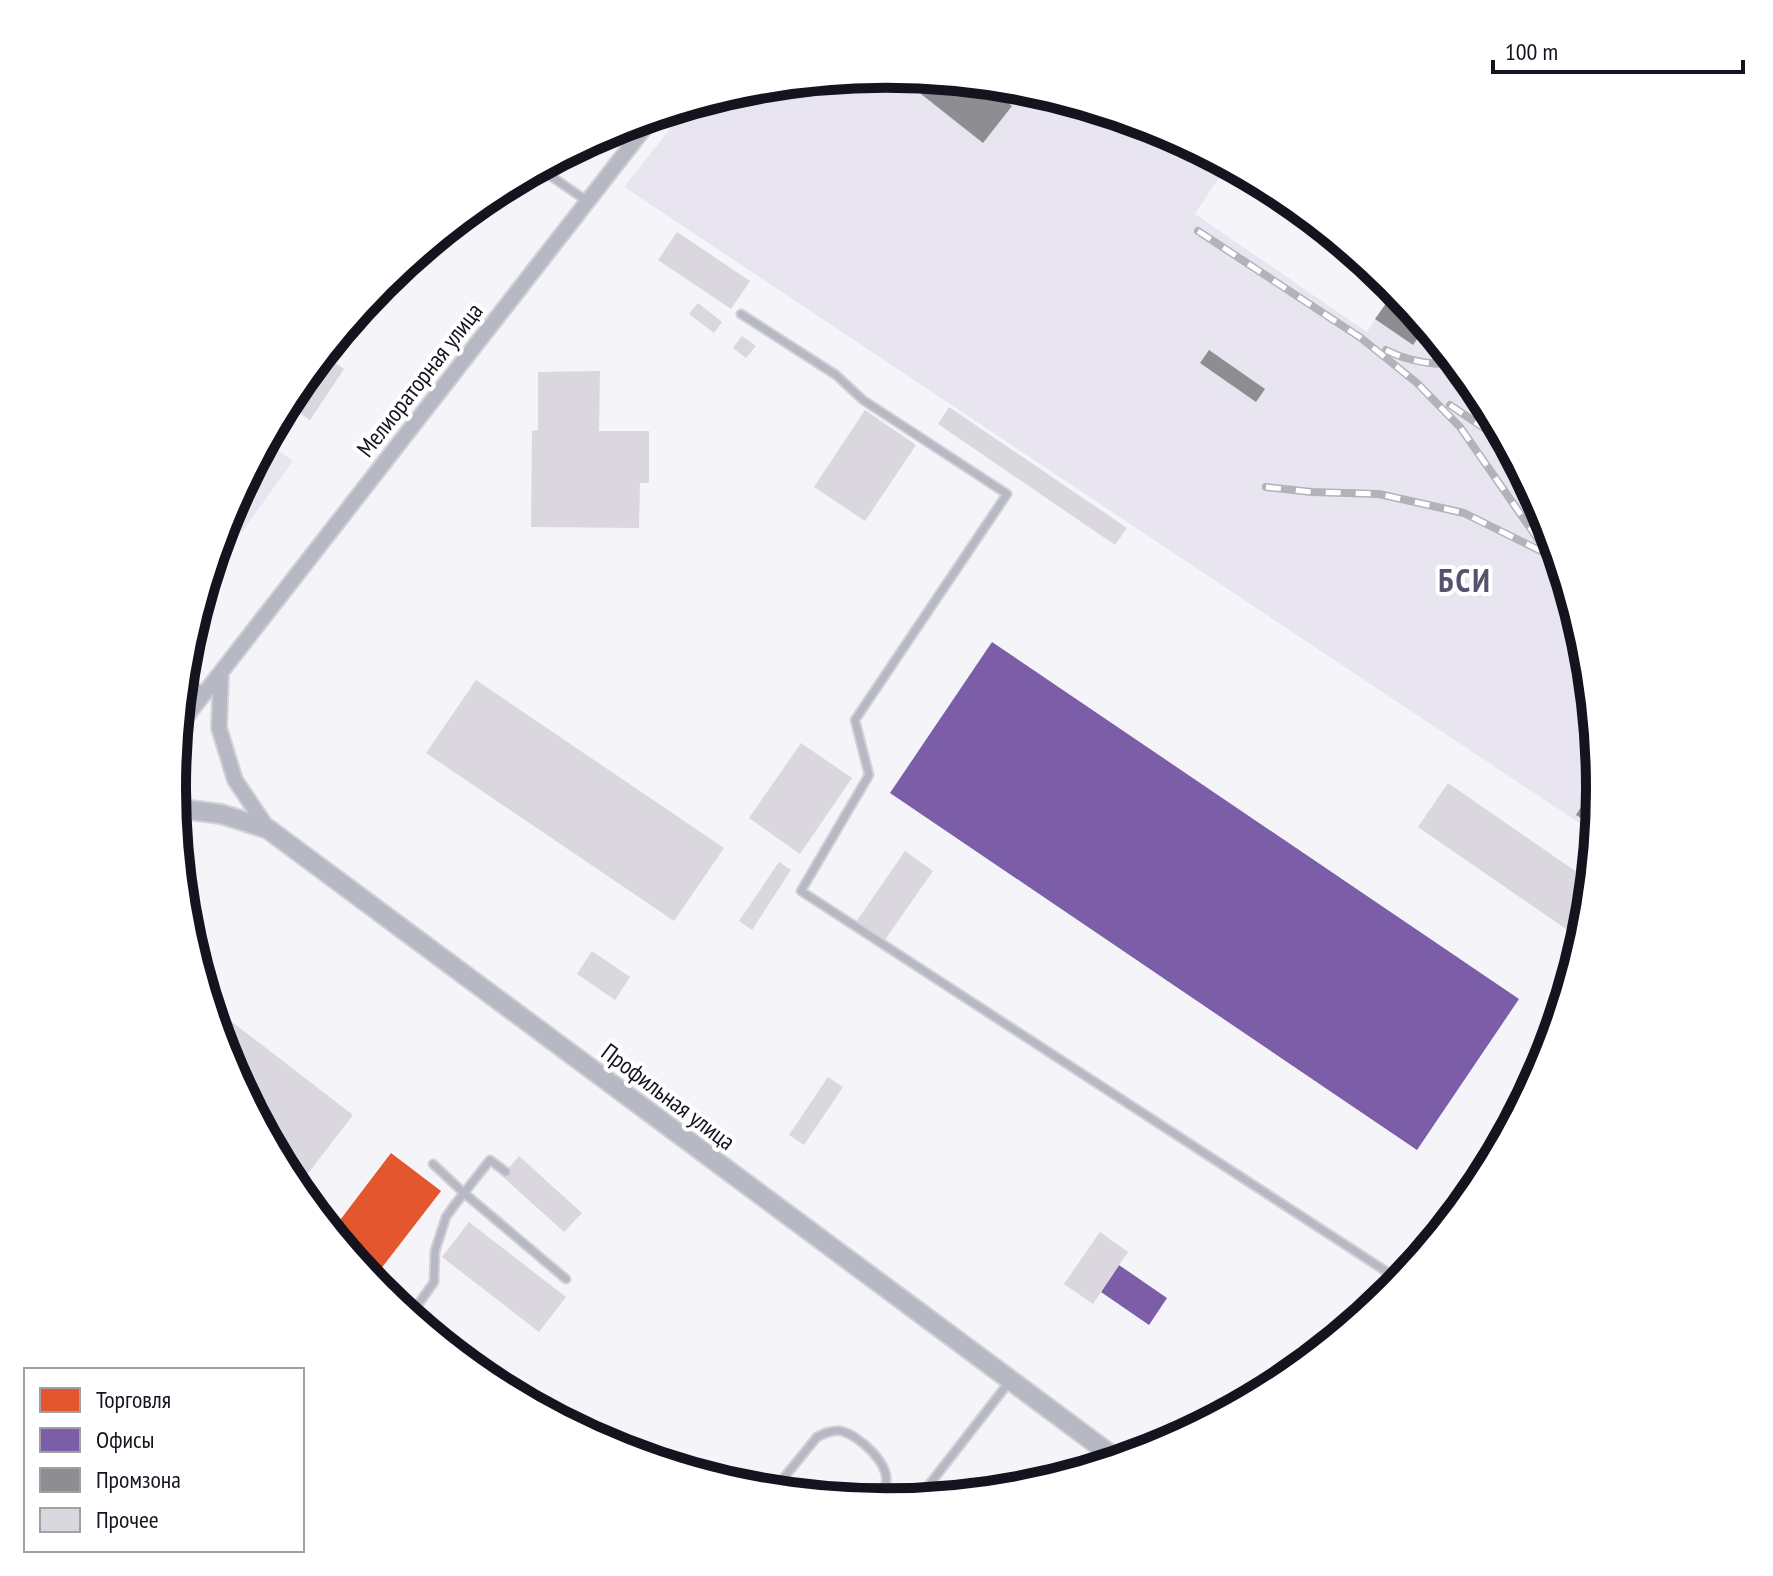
<svg xmlns="http://www.w3.org/2000/svg" width="1773" height="1576" font-family="'PT Sans Narrow',sans-serif">
  <style>
    .built { fill: #e8e5f1 }
    .shops { fill: #e4572e }
    .offices { fill: #7b5ea7 }
    .industry { fill: #8d8d92 }
    .building { fill: #dbd7df }
    .lines { fill: none; stroke-linecap: round; stroke-linejoin: round }
    .service-casing { stroke: #d2d1d5; stroke-width: 11 }
    .minor-casing { stroke: #d2d1d5; stroke-width: 18 }
    .tertiary-casing { stroke: #d2d1d5; stroke-width: 22 }
    .service { stroke: #b6b8c3; stroke-width: 7 }
    .minor { stroke: #b6b8c3; stroke-width: 14 }
    .tertiary { stroke: #b6b8c3; stroke-width: 18 }
    .rail-casing { stroke: #b1b3b8; stroke-width: 8 }
    .rail { stroke: #fff; stroke-width: 5; stroke-dasharray: 15; stroke-linecap: butt }
    .labels { text-anchor: middle; stroke-width: 8; stroke-linejoin: round; paint-order: stroke }
    .street-label { font-size: 24px; fill: #15131e; stroke: #fff }
    .district-label { font-size: 32px; font-weight: bold; letter-spacing: 2px; fill: #57516d; stroke: #fff }
    .rim { fill: none; stroke: #15131e; stroke-width: 10 }
  </style>
  <rect width="100%" height="100%" fill="#f5f4f9"/>
  <!-- built -->
  <path class="built" d="M887,74L1026,88L1160,129L1227,165L1195,214L1367,332L1396,289L1480,392L1546,515L1587,649L1600,788L1596,834L624,187L689,105L748,88Z
    M266,442L293,461L234,543L221,534L227,514Z"/>
  <!-- shops -->
  <path class="shops" d="M391,1153L441,1191L380,1270L331,1232Z"/>
  <!-- offices -->
  <path class="offices" d="M992,642L1519,999L1417,1150L890,793Z
    M1119,1265L1167,1298L1149,1325L1101,1292Z"/>
  <!-- industry -->
  <path class="industry" d="M897,75L984,84L1012,106L983,143Z
    M1396,289L1426,326L1413,345L1375,319Z
    M1209,350L1265,389L1256,402L1200,363Z
    M1599,778L1600,788L1597,828L1576,815Z"/>
  <!-- building -->
  <path class="building" d="M677,232L750,281L731,309L658,260Z
    M698,303L722,322L714,333L689,314Z
    M742,336L756,346L746,358L733,348Z
    M323,355L344,369L310,420L286,404L293,391Z
    M600,371L599,431H649V483H640L639,528L531,527L532,431L538,430V372Z
    M949,407L1127,528L1115,545L938,424Z
    M865,410L916,445L865,521L814,487Z
    M476,680L724,848L674,921L426,753Z
    M801,743L852,778L800,854L749,818Z
    M1448,783L1591,882L1587,928L1573,919L1566,929L1418,827Z
    M905,851L933,871L882,944L854,925Z
    M779,862L791,870L752,930L739,921Z
    M592,951L630,977L615,1000L577,974Z
    M210,1005L353,1115L296,1189L227,1061Z
    M828,1077L843,1087L804,1145L789,1135Z
    M519,1156L582,1213L564,1232L502,1176Z
    M469,1222L566,1297L539,1332L442,1257Z
    M1100,1232L1128,1252L1093,1304L1064,1284Z
    M970,1477L991,1492L955,1495Z"/>
  <g class="lines">
    <!-- service casing -->
    <g class="service-casing">
      <path id="service" d="M539,168L587,201
        M371,296L381,284
        M741,314L836,375L863,400L1007,494L855,720L869,775L801,891L1401,1281
        M283,410L291,416
        M183,678L205,693
        M433,1164L464,1193L566,1279
        M410,1316L434,1282L435,1251L446,1217L453,1207L490,1160L506,1172
        M773,1491L817,1437C825,1433 832,1430 841,1431C859,1435 893,1466 885,1486C883,1491 877,1496 873,1501
        M918,1499L1010,1381"/>
    </g>
    <!-- minor casing -->
    <g class="minor-casing">
      <path id="minor" d="M221,673L219,728L235,780L268,829
        M179,726L654,116"/>
    </g>
    <!-- tertiary casing -->
    <g class="tertiary-casing">
      <path id="tertiary" d="M174,808L221,814L268,829L1118,1460"/>
    </g>
    <!-- service -->
    <use href="#service" class="service"/>
    <!-- minor -->
    <use href="#minor" class="minor"/>
    <!-- tertiary -->
    <use href="#tertiary" class="tertiary"/>
    <!-- rail casing -->
    <g class="rail-casing">
      <path id="rail" d="M1198,231L1361,338L1417,383L1460,427L1549,555
        M1386,350C1409,362 1433,365 1458,364
        M1450,405L1509,445
        M1266,487L1312,492L1379,494L1464,513L1549,555L1561,563"/>
    </g>
    <!-- rail -->
    <use href="#rail" class="rail"/>
  </g>
  <g class="labels">
    <!-- street labels -->
    <g class="street-label">
      <text transform="translate(420 380) rotate(-52)" y="8">Мелиораторная улица</text>
      <text transform="translate(668 1097) rotate(37)" y="8">Профильная улица</text>
    </g>
    <!-- district labels -->
    <g class="district-label">
      <text x="1465" y="592">БСИ</text>
    </g>
  </g>
  <!-- crop -->
  <path d="M0 0H1773V1576H0ZM186 788a700 700 0 1 1 1400 0a700 700 0 1 1-1400 0Z" fill="#fff" fill-rule="evenodd"/>
  <path class="rim" d="M186 788a700 700 0 1 1 1400 0a700 700 0 1 1-1400 0Z"/>
  <!-- legend -->
  <rect x="24" y="1368" width="280" height="184" fill="#ffffff" stroke="#a1a1a5" stroke-width="2"/>
  <rect x="40" y="1388" width="40" height="24" fill="#e4572e" stroke="#a1a1a5" stroke-width="2"/>
  <text x="96" y="1408" font-size="24" fill="#15131e">Торговля</text>
  <rect x="40" y="1428" width="40" height="24" fill="#7b5ea7" stroke="#a1a1a5" stroke-width="2"/>
  <text x="96" y="1448" font-size="24" fill="#15131e">Офисы</text>
  <rect x="40" y="1468" width="40" height="24" fill="#8d8d92" stroke="#a1a1a5" stroke-width="2"/>
  <text x="96" y="1488" font-size="24" fill="#15131e">Промзона</text>
  <rect x="40" y="1508" width="40" height="24" fill="#dbd7df" stroke="#a1a1a5" stroke-width="2"/>
  <text x="96" y="1528" font-size="24" fill="#15131e">Прочее</text>
  <!-- scale -->
  <path d="M1493 60v12h250v-12" fill="none" stroke="#15131e" stroke-width="4"/>
  <text x="1505" y="60" font-size="24" fill="#15131e" stroke="#ffffff" stroke-width="6" paint-order="stroke">100 m</text>
</svg>
